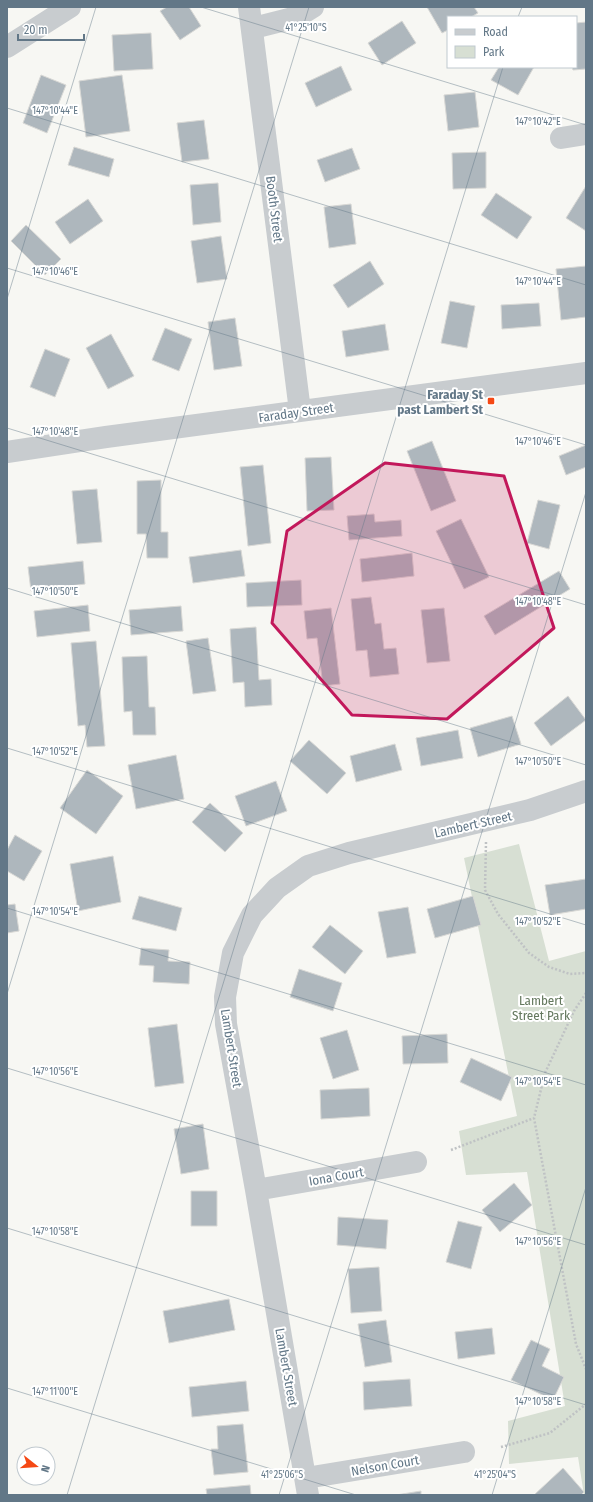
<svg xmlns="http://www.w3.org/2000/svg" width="593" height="1502" font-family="'Fira Sans Condensed',sans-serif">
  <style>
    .green { fill: #d7dfd3 }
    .building { fill: #aeb7bd; stroke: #d8d8d5 }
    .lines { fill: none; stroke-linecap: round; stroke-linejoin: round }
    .path { stroke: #bfc2c4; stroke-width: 2.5; stroke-dasharray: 2 2; stroke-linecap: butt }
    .minor { stroke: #c8cccf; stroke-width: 22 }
    .marked { fill: #c2185b; fill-opacity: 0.2; stroke: #c2185b; stroke-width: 3; stroke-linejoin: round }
    .ticks { fill: none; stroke: #627787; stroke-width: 1; stroke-opacity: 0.45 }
    .poi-dot { fill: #f54814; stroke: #fff; stroke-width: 1.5 }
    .labels { text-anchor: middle; stroke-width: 4; stroke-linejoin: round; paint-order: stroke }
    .street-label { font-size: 13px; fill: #627787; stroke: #fff }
    .poi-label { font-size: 13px; font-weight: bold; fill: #627787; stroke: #fff; text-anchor: end }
    .park-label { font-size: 13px; fill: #64785e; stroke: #fff }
    .ticks-label { font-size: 10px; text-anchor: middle; fill: #627787; stroke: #fff; stroke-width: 4; stroke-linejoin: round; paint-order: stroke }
  </style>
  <rect width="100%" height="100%" fill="#f7f7f3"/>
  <!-- green -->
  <path class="green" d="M519,844L549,961L586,951V1495H584L578,1457L509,1464L508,1421L565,1406L527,1172L466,1175L459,1131L517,1116L464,858Z"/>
  <!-- building -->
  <path class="building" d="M167,7H189L201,26L180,40L160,11Z
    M427,7H474L478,13L471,17H448V30L442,33Z
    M402,21L416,43L382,65L368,43Z
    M586,22V69L573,70L572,67H576V23Z
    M151,33L153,69L114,71L112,35Z
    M341,66L352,90L316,107L305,83Z
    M499,67H534L518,95L491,80Z
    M41,75L66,85L47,133L23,123Z
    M122,75L130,131L86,137L79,81Z
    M475,92L479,127L448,131L444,95Z
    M204,120L209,159L182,162L177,123Z
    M74,147L114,159L109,177L68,165Z
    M352,148L360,169L325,182L317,160Z
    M486,152V188L453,189L452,153Z
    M218,183L221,222L193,225L190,185Z
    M586,186V231L566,218Z
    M496,193L532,217L517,239L481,215Z
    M88,199L103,221L70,244L55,222Z
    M351,204L356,244L329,248L324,207Z
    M26,225L61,259L45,275L11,241Z
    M221,236L227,279L197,283L191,241Z
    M370,261L384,284L348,308L333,285Z
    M586,266V317L561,320L556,269Z
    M450,301L475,306L467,348L441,343Z
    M539,303L541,326L502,329L501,305Z
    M235,318L242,366L214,370L208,322Z
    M385,324L389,350L346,357L342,331Z
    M165,328L192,339L179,371L152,360Z
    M111,334L134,376L108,389L86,348Z
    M45,349L70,359L55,397L30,387Z
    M432,441L456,501L431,511L407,451Z
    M586,445V467L566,475L559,456Z
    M331,457L334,510L307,511L305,458Z
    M263,465L271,543L248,546L240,467Z
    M161,480V532H168V558H147L146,534H137V481Z
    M97,489L102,542L77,544L72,491Z
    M538,500L560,505L549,549L527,543Z
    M374,514L375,522L401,520L402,536L349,540L347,516Z
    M461,519L489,577L464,589L436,531Z
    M241,550L245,576L193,583L189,557Z
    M412,553L414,576L362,582L360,559Z
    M83,561L85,584L31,591L28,567Z
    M559,571L570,589L495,635L484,616Z
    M301,580L302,605L247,607L246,583Z
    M371,597L375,624L381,623L384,649L396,648L399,674L370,677L367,650L356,651L351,599Z
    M88,605L90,631L37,637L34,611Z
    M181,606L183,631L131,635L129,610Z
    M331,608L340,684L323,686L317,638L307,639L304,611Z
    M444,608L450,661L427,663L421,610Z
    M256,627L259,680L271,679L272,705L245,707L244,682L233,683L230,629Z
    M208,638L216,691L193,694L186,641Z
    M96,641L105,746L87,747L85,725L78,726L71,643Z
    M147,656L149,707H155L156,735H133L132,711L124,712L122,657Z
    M568,696L586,720L551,746L534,723Z
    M512,716L521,744L478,757L470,728Z
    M458,730L463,758L421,766L416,738Z
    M309,740L346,773L327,794L290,761Z
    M395,744L402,770L356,782L350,756Z
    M176,755L184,799L136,809L128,765Z
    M87,770L123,796L96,834L60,808Z
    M276,781L287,811L246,826L235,796Z
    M210,803L243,833L225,852L192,822Z
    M15,835L42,851L24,881L7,871V850Z
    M113,856L121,902L78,911L70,864Z
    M586,879V909L550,915L545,885Z
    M139,896L182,908L176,931L132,919Z
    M473,896L481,925L435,938L427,909Z
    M15,904L19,931L7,933V905Z
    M408,907L416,953L387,958L378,912Z
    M330,925L363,951L345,974L312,947Z
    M141,948L169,950L168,961L190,962L189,984L153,982L154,966L139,965Z
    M299,969L342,983L333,1011L290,997Z
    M177,1024L184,1083L155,1087L148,1028Z
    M347,1030L359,1070L333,1079L320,1038Z
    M447,1034L448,1063L403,1064L402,1036Z
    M471,1058L512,1077L501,1101L460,1082Z
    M369,1088L370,1116L321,1119L320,1090Z
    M203,1124L209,1169L181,1174L174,1129Z
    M514,1183L532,1205L500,1232L482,1210Z
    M191,1191H217V1226H191Z
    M338,1217L388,1220L386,1249L337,1245Z
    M458,1221L482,1227L471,1269L446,1262Z
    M379,1267L382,1311L351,1313L348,1269Z
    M229,1299L235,1330L169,1343L163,1311Z
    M386,1320L392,1362L365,1367L358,1324Z
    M492,1328L495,1354L458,1359L455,1332Z
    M531,1340L550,1349L542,1366L564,1377L553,1400L511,1380Z
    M410,1379L412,1406L364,1410L363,1382Z
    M246,1381L249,1411L192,1417L189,1387Z
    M243,1424L248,1472L214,1475L211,1449H218L217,1426Z
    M563,1468L584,1492L581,1495H534Z
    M250,1485L251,1495H207L206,1489Z
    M421,1491V1495H396Z"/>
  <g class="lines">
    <!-- path -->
    <path class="path" d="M486,842L485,890L498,914L529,953L549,967L570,974L586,973
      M586,993L574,1011L545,1073L534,1118L576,1344L586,1369
      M451,1150L534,1118
      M501,1447L550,1433L586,1404"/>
    <!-- minor -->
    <path class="minor" d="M249,7L300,411
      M253,28L297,17L313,7
      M7,47L70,7
      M561,138L586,134
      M7,452L106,437L586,373
      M256,1190L416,1162
      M306,1478L464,1452
      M308,1495L256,1190L226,1024L225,997L233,953L252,915L277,888L308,866L349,853L530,810L586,791"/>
  </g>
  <!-- marked area -->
  <path class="marked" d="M385,463L504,476L554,628L447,719L352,715L272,623L287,531Z"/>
  <!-- ticks -->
  <path class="ticks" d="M201,7L586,125M518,17L522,7M7,108L586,285M7,268L586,445M7,299L96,7M7,428L586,605M7,588L586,765M7,748L586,925M7,908L586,1085M7,994L309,7M7,1068L586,1245M7,1228L586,1405M7,1388L356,1495M67,1495L503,67M279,1495L586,492M492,1495L586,1187"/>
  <!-- markers -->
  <rect class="poi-dot" x="487" y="397" width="8" height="8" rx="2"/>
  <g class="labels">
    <!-- street labels -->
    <g class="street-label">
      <text transform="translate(275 209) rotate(83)" y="5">Booth Street</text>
      <text transform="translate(296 412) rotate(-8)" y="5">Faraday Street</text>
      <text transform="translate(473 824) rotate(-13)" y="5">Lambert Street</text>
      <text transform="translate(232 1048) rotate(81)" y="5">Lambert Street</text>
      <text transform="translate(336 1176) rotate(-10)" y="5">Iona Court</text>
      <text transform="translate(287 1367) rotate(80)" y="5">Lambert Street</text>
      <text transform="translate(385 1465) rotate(-10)" y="5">Nelson Court</text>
    </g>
    <!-- poi labels -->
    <g class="poi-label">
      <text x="483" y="399">Faraday St<tspan x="483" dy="15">past Lambert St</tspan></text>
    </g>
    <!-- park labels -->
    <g class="park-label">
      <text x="541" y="1005">Lambert<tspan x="541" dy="15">Street Park</tspan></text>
    </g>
  </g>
  <g class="ticks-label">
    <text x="306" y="31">41°25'10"S</text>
    <text x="55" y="114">147°10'44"E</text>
    <text x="538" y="125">147°10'42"E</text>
    <text x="55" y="275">147°10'46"E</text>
    <text x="538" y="285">147°10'44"E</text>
    <text x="55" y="435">147°10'48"E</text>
    <text x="538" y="445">147°10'46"E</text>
    <text x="55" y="595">147°10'50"E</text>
    <text x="538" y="605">147°10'48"E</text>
    <text x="55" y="755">147°10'52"E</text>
    <text x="538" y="765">147°10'50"E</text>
    <text x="55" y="915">147°10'54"E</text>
    <text x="538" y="925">147°10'52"E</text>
    <text x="55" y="1075">147°10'56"E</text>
    <text x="538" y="1085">147°10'54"E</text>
    <text x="55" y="1235">147°10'58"E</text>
    <text x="538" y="1245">147°10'56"E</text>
    <text x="55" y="1395">147°11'00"E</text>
    <text x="538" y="1405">147°10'58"E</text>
    <text x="282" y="1478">41°25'06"S</text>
    <text x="495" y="1478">41°25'04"S</text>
  </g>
  <!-- border -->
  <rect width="593" height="1502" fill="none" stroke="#627787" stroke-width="16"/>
  <!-- legend -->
  <rect x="447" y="16" width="130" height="52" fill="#ffffff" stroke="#c0c9cf"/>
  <rect x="455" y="29" width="20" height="6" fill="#c8cccf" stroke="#c0c9cf"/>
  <text x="483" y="36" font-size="12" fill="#627787">Road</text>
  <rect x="455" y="46" width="20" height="12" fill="#d7dfd3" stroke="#c0c9cf"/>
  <text x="483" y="56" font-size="12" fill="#627787">Park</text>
  <!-- north arrow -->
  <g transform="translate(36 1466) rotate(107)"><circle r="19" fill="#ffffff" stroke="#c0c9cf"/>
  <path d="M0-3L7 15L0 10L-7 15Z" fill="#f54814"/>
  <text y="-6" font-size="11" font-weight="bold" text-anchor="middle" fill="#627787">N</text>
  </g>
  <!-- scale -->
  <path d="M18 34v6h66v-6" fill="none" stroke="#627787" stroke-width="2"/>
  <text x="24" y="34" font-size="12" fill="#627787" stroke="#ffffff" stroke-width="3" paint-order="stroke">20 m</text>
</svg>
